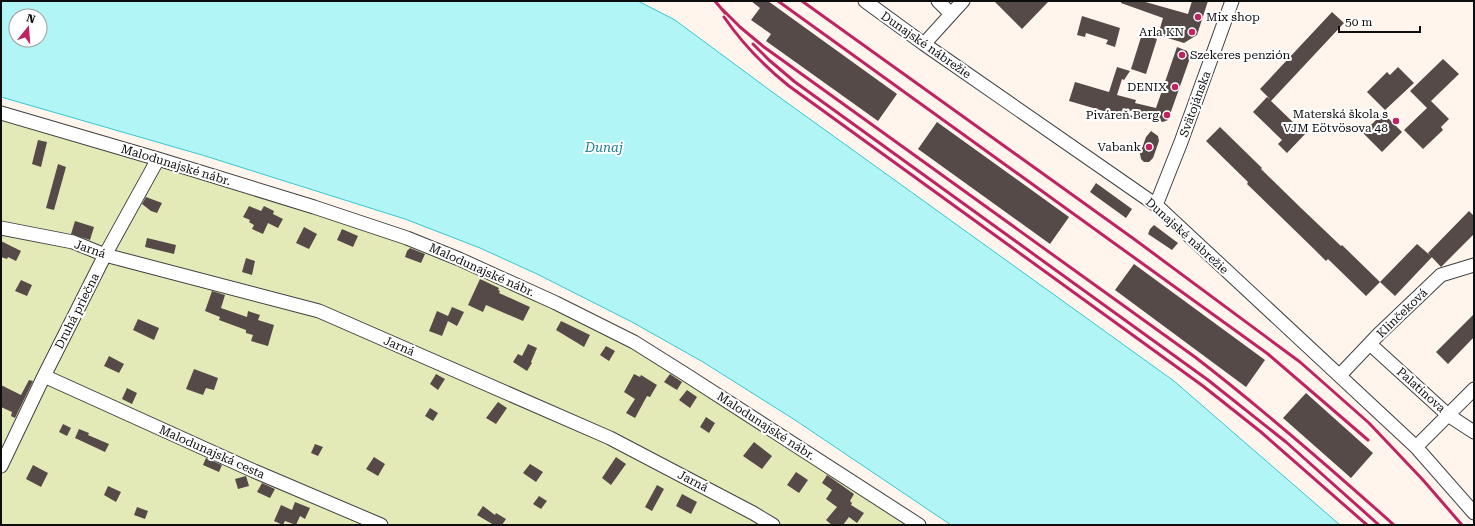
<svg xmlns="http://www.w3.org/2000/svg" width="1475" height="526" font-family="'Roboto Serif',serif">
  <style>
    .green { fill: #e3eab7 }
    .water { fill: #b1f5f7; stroke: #37c7cf; fill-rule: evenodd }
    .building { fill: #564a49 }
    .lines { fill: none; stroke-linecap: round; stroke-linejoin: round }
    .minor-casing { stroke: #404040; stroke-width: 15 }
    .minor { stroke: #fff; stroke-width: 13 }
    .rail { stroke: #bf2361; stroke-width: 3 }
    .poi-dot { fill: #bf2361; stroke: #fff; stroke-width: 1.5 }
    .labels { text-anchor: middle; stroke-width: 4; stroke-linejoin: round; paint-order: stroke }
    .poi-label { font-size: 12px; fill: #0d0d0d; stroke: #fff; text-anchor: end }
    .street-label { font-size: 12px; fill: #0d0d0d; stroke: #fff }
    .water-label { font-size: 13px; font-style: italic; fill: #14808b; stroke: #fff }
  </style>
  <rect width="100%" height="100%" fill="#fff5ed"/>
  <!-- green -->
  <path class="green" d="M1,118L391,235L510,286L622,343L756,424L910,525H1Z"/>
  <!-- water -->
  <path class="water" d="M1,1H638L675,20L775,94L1174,381L1340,525H951L795,420L703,362L632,322L537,274L480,248L405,219L202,155L1,97ZM16,16H40V40H16Z"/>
  <!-- building -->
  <path class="building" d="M751,1H768L897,94L878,121L766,41L771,34L751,20L760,8Z
    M994,1H1049L1022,29Z
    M1121,1H1142L1188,14L1192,1H1208L1197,35L1184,43L1158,35L1163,18L1121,3Z
    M1332,12L1344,23L1271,101L1296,125L1298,123L1307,132L1287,153L1278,144L1282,140L1253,112L1267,97L1270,99L1260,89Z
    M1082,16L1120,28L1115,47L1106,44L1108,40L1086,33L1085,37L1077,35Z
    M1142,34L1157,39L1146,74L1131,69Z
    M1177,47L1187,51L1190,58L1168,120L1163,122L1122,108L1138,121L1069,101L1075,82L1109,92L1117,67L1130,71L1124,80L1122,79L1117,95L1136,100L1135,103L1156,108Z
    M1443,59L1459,74L1431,101L1449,119L1441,127L1443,130L1423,149L1404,130L1427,108L1410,91Z
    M1398,67L1414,83L1385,110L1367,92L1387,72L1390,75Z
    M1383,113L1402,132L1382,152L1363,133Z
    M937,122L1069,217L1050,244L918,149Z
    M1220,127L1262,168L1261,169L1301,208L1341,246L1342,245L1380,282L1366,296L1328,259L1326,261L1315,250L1247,184L1248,182L1206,141Z
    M1151,131L1158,136L1159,141L1153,158L1149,162H1144L1141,159L1140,154L1146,137Z
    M38,140L47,142L41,167L32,164Z
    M58,164L66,167L54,210L46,208Z
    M1096,183L1132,209L1126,218L1090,192Z
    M146,197L162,203L157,213L151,211L142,204Z
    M249,206L261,211L264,206L274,211L273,214L283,219L278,228L268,223L263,234L252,229L254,225L249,222L250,220L243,217Z
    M1469,211L1474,216V234L1441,267L1428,253Z
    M75,221L94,227L90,240L71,234Z
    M1154,225L1178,243L1172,250L1148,234L1150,229Z
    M304,227L317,234L309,249L296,243Z
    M342,229L358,236L353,247L337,240Z
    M147,238L176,245L174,254L145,247Z
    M1,241L21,251L16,261L8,257L7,259L1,257Z
    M1417,244L1432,257L1395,296L1380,282Z
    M410,248L425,254L421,263L405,257L407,251Z
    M246,258L255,261L252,275L242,272Z
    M1134,264L1265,360L1246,387L1115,290Z
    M480,279L499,288L498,290L500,291L499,293L530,307L523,321L486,305L483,312L468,305Z
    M21,280L32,285L27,296L15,291Z
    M212,291L225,295L221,308L247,317L248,311L260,315L258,320L274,325L268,346L251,341L253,335L246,333V330L219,320L220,317L205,311Z
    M452,307L464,312L457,326L448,321L442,336L429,331L437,311L448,316Z
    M1474,314V337L1448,364L1436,352Z
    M138,319L159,328L154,340L133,330Z
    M561,321L590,335L584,347L556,330Z
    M528,344L537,348L531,362L532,363L527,371L513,362L518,354L522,356Z
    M606,346L615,351L609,361L600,355Z
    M109,356L124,364L119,373L104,366Z
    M194,369L218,378L214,390L206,388L203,395L186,389Z
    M436,374L445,379L438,390L430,384Z
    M634,374L640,377L641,375L657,385L650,397L647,396L635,418L626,413L635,399L624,392Z
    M670,374L682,382L677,390L664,382Z
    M29,380L33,381L15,418L11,416L12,412L1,407V385L21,395Z
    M127,388L137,393L132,404L122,399Z
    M687,390L697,397L690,408L679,400Z
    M1306,393L1373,453L1351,478L1283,418Z
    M498,402L507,408L496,424L486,418Z
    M430,408L438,413L433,421L425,416Z
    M706,417L715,423L709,433L700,427Z
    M63,424L71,428L67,436L59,432Z
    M79,429L89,433L88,435L109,444L105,452L75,438Z
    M754,442L772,456L762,469L743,456Z
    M315,444L323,447L318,456L311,453Z
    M374,457L385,464L378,476L366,469Z
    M616,457L626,464L611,485L602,478Z
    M206,458L222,465L219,472L203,465Z
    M530,464L543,472L536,482L523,473Z
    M33,465L48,473L41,487L26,479Z
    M796,472L808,480L799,493L787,485Z
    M827,475L854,494L850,501L852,503L851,505L864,513L857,523L849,517L843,525H832L826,520L837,507L826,499L832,490L822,483Z
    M246,476L249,486L238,489L235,479Z
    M262,483L275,489L270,498L257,492Z
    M657,485L664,489L652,511L645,507Z
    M108,486L121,492L116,502L104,495Z
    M682,494L697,502L691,514L676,506Z
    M539,496L547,501L541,509L533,504Z
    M295,502L310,508L305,519L300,516L296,525L285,521L283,525L274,521L281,505L292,510Z
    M483,506L495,515L496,513L506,519L502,525H494L477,515Z
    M137,507L148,511L145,519L134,515Z"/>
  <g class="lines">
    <!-- minor casing -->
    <g class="minor-casing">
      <path id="minor" d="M865,1L924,44L1156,205L1416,447L1474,513
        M938,1L951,14
        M924,44L963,1
        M1,113L158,159L314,207L407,238L459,259L556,303L634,342L685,374L919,525
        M1156,205L1181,142L1232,1
        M1,228L73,242L105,255L319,311L610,438L753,513L773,525
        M1371,345L1448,415L1474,432
        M1340,375L1379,334L1441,275L1474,265
        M44,376L254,471L381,525
        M1416,447L1474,389
        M1,466L44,376L105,255L158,159"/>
    </g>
    <!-- minor -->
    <use href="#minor" class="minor"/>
    <!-- rail -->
    <path class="rail" d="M715,1L725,13
      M778,1L1268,354L1368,440
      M802,1L1134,239L1300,362L1369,423L1423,480L1462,525
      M722,9L740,27L764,47L1195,357C1264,410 1329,467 1394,525
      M724,17C742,43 764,66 789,86L1203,386L1261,432L1367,525
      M753,44L769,60L795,82L1208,380L1286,442L1379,525"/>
  </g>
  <!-- markers -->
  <g class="poi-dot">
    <circle cx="1198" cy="17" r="4"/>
    <circle cx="1192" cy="32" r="4"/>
    <circle cx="1182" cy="55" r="4"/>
    <circle cx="1175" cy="87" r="4"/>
    <circle cx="1167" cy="115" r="4"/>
    <circle cx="1396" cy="121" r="4"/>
    <circle cx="1149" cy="147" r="4"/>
  </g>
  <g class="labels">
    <!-- poi labels -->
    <g class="poi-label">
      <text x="1206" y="21" text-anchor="start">Mix shop</text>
      <text x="1184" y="36">Arla KN</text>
      <text x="1190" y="59" text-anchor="start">Szekeres penzión</text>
      <text x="1167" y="91">DENIX</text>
      <text x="1388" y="118">Materská škola s<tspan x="1388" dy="14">VJM Eötvösova 48</tspan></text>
      <text x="1159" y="119">Piváreň Berg</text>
      <text x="1141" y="151">Vabank</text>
    </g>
    <!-- street labels -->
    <g class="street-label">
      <text transform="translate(926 45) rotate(35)" y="4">Dunajské nábrežie</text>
      <text transform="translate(1195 104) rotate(-70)" y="4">Svätojánska</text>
      <text transform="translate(176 165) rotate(17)" y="4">Malodunajské nábr.</text>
      <text transform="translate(1187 236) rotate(42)" y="4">Dunajské nábrežie</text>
      <text transform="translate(90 249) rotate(19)" y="4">Jarná</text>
      <text transform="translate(482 270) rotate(24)" y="4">Malodunajské nábr.</text>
      <text transform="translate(77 311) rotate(-63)" y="4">Druhá priečna</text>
      <text transform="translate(1402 313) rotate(-44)" y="4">Klinčeková</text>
      <text transform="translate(399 346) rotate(23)" y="4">Jarná</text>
      <text transform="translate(1421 390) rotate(42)" y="4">Palatínova</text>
      <text transform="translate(766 426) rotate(33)" y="4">Malodunajské nábr.</text>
      <text transform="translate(212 452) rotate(24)" y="4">Malodunajská cesta</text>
      <text transform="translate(693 481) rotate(27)" y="4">Jarná</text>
    </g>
    <!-- water labels -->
    <g class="water-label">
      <text x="604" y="152">Dunaj</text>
    </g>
  </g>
  <!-- border -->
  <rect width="1475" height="526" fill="none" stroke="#0d0d0d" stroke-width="4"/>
  <!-- north arrow -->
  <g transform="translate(28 28) rotate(17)"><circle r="19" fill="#ffffff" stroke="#9e9e9e"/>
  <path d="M0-3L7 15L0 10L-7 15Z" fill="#bf2361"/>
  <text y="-6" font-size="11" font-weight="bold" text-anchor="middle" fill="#0d0d0d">N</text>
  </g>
  <!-- scale -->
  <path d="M1339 26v6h81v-6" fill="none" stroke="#0d0d0d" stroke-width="2"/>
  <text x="1345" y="26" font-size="12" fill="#0d0d0d" stroke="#ffffff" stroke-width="3" paint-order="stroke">50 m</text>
</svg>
